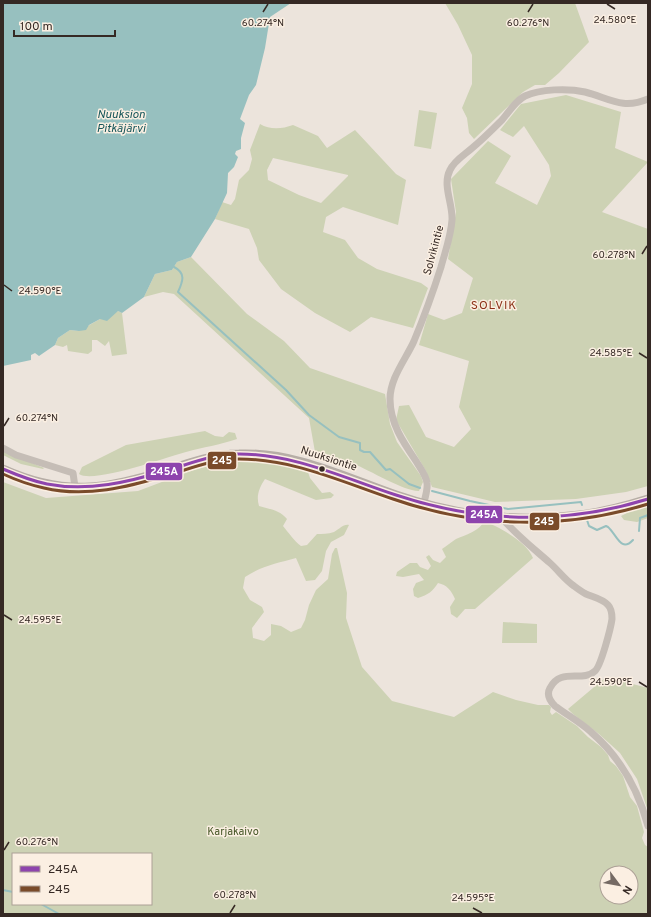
<svg xmlns="http://www.w3.org/2000/svg" width="651" height="917" font-family="Overpass,sans-serif">
  <style>
    .green { fill: #cdd2b4; fill-rule: evenodd }
    .water { fill: #97c0bf }
    .lines { fill: none; stroke-linecap: round; stroke-linejoin: round }
    .stream { stroke: #97c0bf; stroke-width: 2 }
    .street { stroke: #c5bdb6; stroke-width: 7 }
    .secondary { stroke: #b6ada6; stroke-width: 9 }
    .bus-1-casing { stroke: #fbefe2; stroke-width: 6 }
    .bus-2-casing { stroke: #fbefe2; stroke-width: 6 }
    .bus-1 { stroke: #8e44ad; stroke-width: 3 }
    .bus-2 { stroke: #7a4b2a; stroke-width: 3 }
    .ticks { fill: none; stroke: #352924; stroke-width: 1.5 }
    .bus-dot { fill: #352924; stroke: #fbefe2; stroke-width: 1.5 }
    .labels { text-anchor: middle; stroke-width: 3; stroke-linejoin: round; paint-order: stroke }
    .street-label { font-size: 11px; fill: #352924; stroke: #fbefe2 }
    .park-label { font-size: 11px; fill: #455626; stroke: #fbefe2 }
    .water-label { font-size: 12px; font-style: italic; fill: #16565a; stroke: #fbefe2 }
    .neighbourhood-label { font-size: 12px; letter-spacing: 1px; fill: #8b3116; stroke: #fbefe2 }
    .ticks-label { font-size: 10px; text-anchor: middle; fill: #352924; stroke: #fbefe2; stroke-width: 3; stroke-linejoin: round; paint-order: stroke }
    .line-badge { stroke: #fbefe2; stroke-width: 1.5 }
    .badge-label { font-size: 11px; text-anchor: middle; font-weight: bold; fill: #fff }
  </style>
  <rect width="100%" height="100%" fill="#ece4dc"/>
  <!-- green -->
  <path class="green" d="M445,3H575L589,42L559,73L545,85H535L523,92L474,139L469,133L467,118L462,108L472,84V55L458,25Z
    M566,95L621,112L615,148L648,162L602,212L648,229V486L626,492L576,499L495,502L432,487L426,471L396,420L399,406L409,405L426,437L454,447L471,429L459,407L469,361L419,345L428,314L444,320L462,313L473,278L448,259L456,212L451,179L488,141L511,156L495,183L537,205L551,176L549,165L524,126L513,137L500,130L521,104Z
    M419,110L437,113L431,149L414,146Z
    M260,124C270,130 282,129 293,125L318,136L327,148L355,130L396,174L406,180L398,225L343,207L326,217L323,232L345,240L358,258L377,269L421,283L428,288L413,328L371,317L350,332L315,313L281,289L259,260L257,248L249,229L215,219L222,202L231,205L235,199L239,180L249,170L252,159L250,150ZM273,158L348,175V176L321,203L299,195L268,180L267,170Z
    M191,257L247,314L284,341L310,368L385,394L390,424L397,442L421,476L423,482L419,491C406,492 369,470 354,464C341,459 328,456 315,452L309,418L174,294L163,292L144,297L155,274L172,270L177,262Z
    M118,311L122,313L127,354L112,356L109,341L105,346L97,340H92V351L88,354L68,351L67,345L63,347L55,345L58,338L70,330L79,331L100,319Z
    M205,431L215,436L223,437L229,432L235,433L237,439C220,445 203,447 186,452C167,457 93,484 79,474L82,467L126,445Z
    M3,451L44,468L43,469L21,464L3,455Z
    M240,461C264,462 285,464 308,472L310,478L322,493L330,492L334,495L331,498L316,500L265,479C259,488 256,496 259,506C269,509 280,510 287,519L283,526C289,533 294,541 301,546L307,545L317,534C322,534 328,534 334,532C340,529 343,524 349,525L344,535L331,542L326,551L322,571L315,580L306,581L296,558C278,563 261,566 245,577L243,588L250,600L262,607L264,612L252,628L253,638L264,641L271,635V624L281,626L291,632L301,628L305,620L309,605L316,590L328,579L332,554L335,548H337L347,593L346,618L362,667L392,701L454,717L493,692L516,700L538,705H549L551,707L550,712L552,715L556,712L577,726L588,737L601,747L608,755L610,761L616,766L623,776L630,797L637,806L644,832L642,838L645,845L648,847V914H3V482L46,498L138,491L199,468ZM13,854H151V904H13ZM607,873H631V897H607Z
    M648,507V518L637,522L624,520L621,516L631,511Z
    M484,521C499,527 527,542 533,558L475,609H465L457,618L451,614L450,607L455,599C451,590 447,585 438,583C433,591 428,595 418,598L414,596L413,589L416,583L424,580L419,574L403,577L396,576L397,572L410,563H417L420,567L428,570L431,566L426,557L429,555L433,560L440,563L446,557L442,549C447,546 451,542 456,539C465,535 480,531 484,521Z
    M503,622L537,624V643H502Z
    M606,677L648,688V811L637,779L620,753L599,734L573,714L568,709Z"/>
  <!-- water -->
  <path class="water" d="M3,3H291L270,17L265,48L256,85L249,95L240,119L245,123L241,138V149L236,151L235,154L238,157L234,167L228,173L227,193L215,219L191,257L177,262L172,270L155,274L144,297L122,313L118,311L107,321L100,319L89,325L86,330L79,331L70,330L58,338L55,345L39,356L35,353L31,355V360L3,366Z"/>
  <g class="lines">
    <!-- stream -->
    <path class="stream" d="M174,267C186,273 183,281 178,292L286,390L309,415L339,437L360,443V450L364,452H370L386,470L390,469L409,484L420,488
      M432,491L470,501L508,509L581,502L582,505
      M587,520L589,526L597,530L606,526L608,527C617,535 621,553 633,540
      M639,531L640,518L648,515
      M3,890L13,892
      M41,904L59,914"/>
    <!-- street -->
    <path class="street" d="M3,448L16,455L73,473L75,487
      M424,503C425,497 428,489 427,483C426,475 420,468 416,461C403,442 390,423 390,399C390,378 406,359 414,341C424,317 433,292 441,267C445,252 451,236 452,220C453,204 442,185 450,170C454,161 464,155 471,149C482,140 492,130 502,120C509,112 515,101 525,96C540,89 568,88 585,92C609,98 622,110 648,99
      M501,517C515,534 533,548 550,563C558,570 565,580 574,586C578,589 582,592 586,594C593,597 603,599 608,605C611,608 612,614 612,619C611,627 601,666 595,671C582,683 561,667 550,688C546,695 550,701 555,706C567,715 580,722 591,732C620,757 638,789 648,826"/>
    <!-- secondary -->
    <path class="secondary" d="M3,469C65,497 105,489 168,470C191,462 215,454 239,454C295,452 344,477 396,495C454,515 518,523 580,515C603,512 626,506 648,499"/>
    <!-- bus-1 casing -->
    <g class="bus-1-casing">
      <path id="bus-1" d="M3,469C17,475 32,481 47,484C88,492 129,482 168,470C192,463 214,454 239,454C295,454 344,478 396,495C480,523 564,525 648,499"/>
    </g>
    <!-- bus-2 casing -->
    <g class="bus-2-casing">
      <path id="bus-2" d="M3,474C16,480 30,485 44,488C86,498 128,487 168,475C192,468 214,459 239,459C294,459 342,482 393,499C476,528 564,530 648,504"/>
    </g>
    <!-- bus-1 -->
    <use href="#bus-1" class="bus-1"/>
    <!-- bus-2 -->
    <use href="#bus-2" class="bus-2"/>
  </g>
  <!-- ticks -->
  <path class="ticks" d="M607,4L615,9M263,12L268,4M528,12L533,4M642,254L647,246M4,285L12,291M639,353L647,358M4,426L9,418M4,615L12,620M639,682L647,687M4,850L9,842M473,908L482,913M230,913L235,905"/>
  <!-- markers -->
  <circle class="bus-dot" cx="322" cy="469" r="3.5"/>
  <g class="labels">
    <!-- street labels -->
    <g class="street-label">
      <text transform="translate(433 250) rotate(-75)" y="4">Solvikintie</text>
      <text transform="translate(329 458) rotate(18)" y="4">Nuuksiontie</text>
    </g>
    <!-- park labels -->
    <g class="park-label">
      <text x="233" y="835">Karjakaivo</text>
    </g>
    <!-- water labels -->
    <g class="water-label">
      <text x="121" y="118">Nuuksion<tspan x="121" dy="14">Pitkäjärvi</tspan></text>
    </g>
    <!-- neighbourhood labels -->
    <g class="neighbourhood-label">
      <text x="494" y="309">SOLVIK</text>
    </g>
  </g>
  <g class="ticks-label">
    <text x="615" y="23">24.580°E</text>
    <text x="263" y="26">60.274°N</text>
    <text x="528" y="26">60.276°N</text>
    <text x="614" y="258">60.278°N</text>
    <text x="40" y="294">24.590°E</text>
    <text x="611" y="356">24.585°E</text>
    <text x="37" y="421">60.274°N</text>
    <text x="40" y="623">24.595°E</text>
    <text x="611" y="685">24.590°E</text>
    <text x="37" y="845">60.276°N</text>
    <text x="235" y="898">60.278°N</text>
    <text x="473" y="901">24.595°E</text>
  </g>
  <g class="line-badge">
    <rect x="207" y="451" width="30" height="19" rx="4" fill="#7a4b2a"/>
    <rect x="145" y="462" width="38" height="19" rx="4" fill="#8e44ad"/>
    <rect x="465" y="505" width="38" height="19" rx="4" fill="#8e44ad"/>
    <rect x="529" y="512" width="31" height="19" rx="4" fill="#7a4b2a"/>
  </g>
  <g class="badge-label">
    <text x="222" y="464">245</text>
    <text x="164" y="475">245A</text>
    <text x="484" y="518">245A</text>
    <text x="544" y="525">245</text>
  </g>
  <!-- border -->
  <rect width="651" height="917" fill="none" stroke="#352924" stroke-width="8"/>
  <!-- legend -->
  <rect x="12" y="853" width="140" height="52" fill="#fbefe2" stroke="#aca096"/>
  <rect x="20" y="866" width="20" height="6" fill="#8e44ad" stroke="#aca096"/>
  <text x="48" y="873" font-size="12" fill="#352924">245A</text>
  <rect x="20" y="886" width="20" height="6" fill="#7a4b2a" stroke="#aca096"/>
  <text x="48" y="893" font-size="12" fill="#352924">245</text>
  <!-- north arrow -->
  <g transform="translate(619 885) rotate(122)"><circle r="19" fill="#fbefe2" stroke="#aca096"/>
  <path d="M0-3L7 15L0 10L-7 15Z" fill="#756a64"/>
  <text y="-6" font-size="11" font-weight="bold" text-anchor="middle" fill="#352924">N</text>
  </g>
  <!-- scale -->
  <path d="M14 30v6h101v-6" fill="none" stroke="#352924" stroke-width="2"/>
  <text x="20" y="30" font-size="12" fill="#352924" stroke="#fbefe2" stroke-width="3" paint-order="stroke">100 m</text>
</svg>
